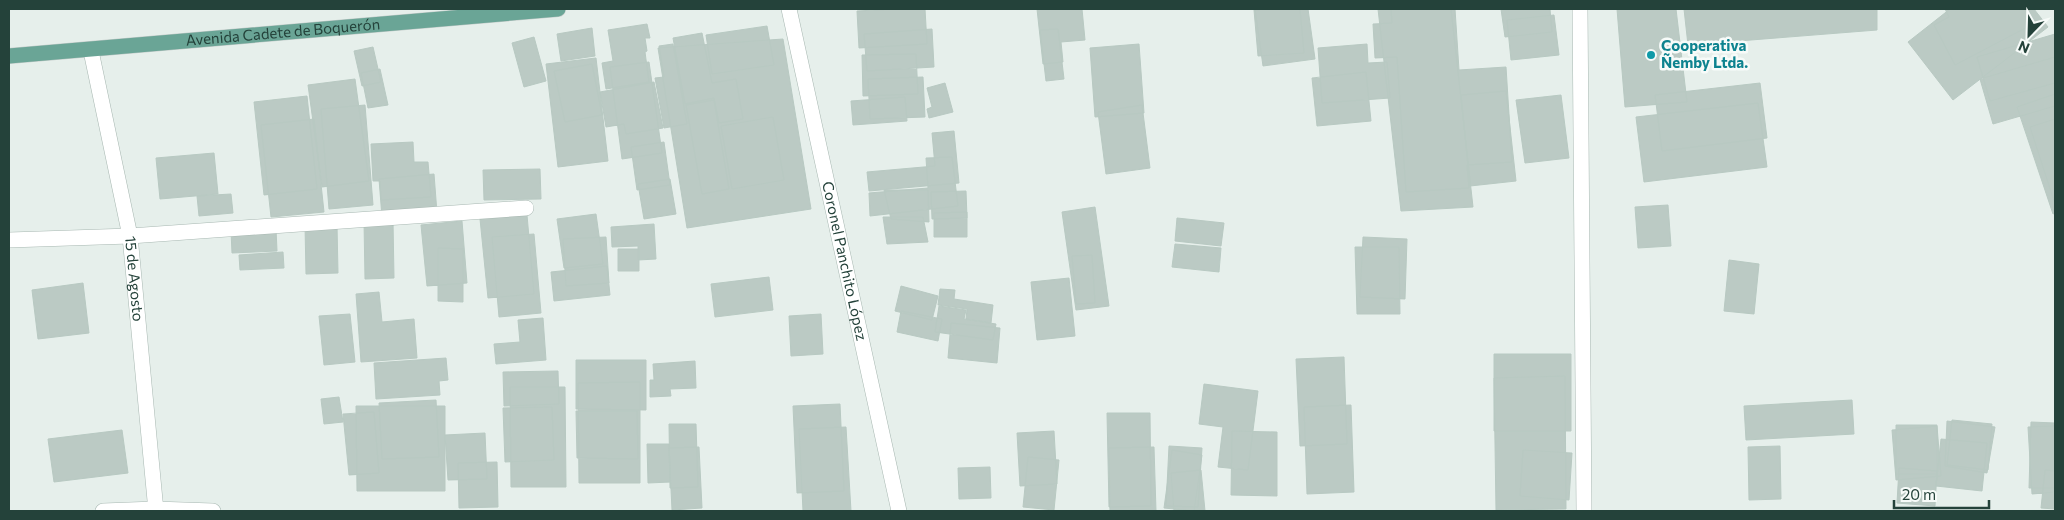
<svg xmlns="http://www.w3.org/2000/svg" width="2064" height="520" font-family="Commissioner,sans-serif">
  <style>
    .building { fill: #bbcac4; stroke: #b8c9c2 }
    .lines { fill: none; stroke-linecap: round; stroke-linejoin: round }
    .minor-casing { stroke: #a8b8b2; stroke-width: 16 }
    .major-casing { stroke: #c2cac8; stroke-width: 16 }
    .minor { stroke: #fff; stroke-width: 15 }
    .major { stroke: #6aa596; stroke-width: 15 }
    .culture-dot { fill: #0f9aa8; stroke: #f7fbf9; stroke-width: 2 }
    .labels { text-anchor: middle; stroke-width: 5; stroke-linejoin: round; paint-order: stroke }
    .street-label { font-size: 15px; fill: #24423a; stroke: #f7fbf9 }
    .culture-label { font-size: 15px; font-weight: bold; fill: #0d838f; stroke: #f7fbf9; text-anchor: start }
  </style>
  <rect width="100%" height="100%" fill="#e6efeb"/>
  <!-- building -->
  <path class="building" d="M893,9H925L927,44L859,48L857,11Z
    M1037,9H1082L1085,40L1061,42L1063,62L1043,64Z
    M1255,9H1308L1315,59L1263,66Z
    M1267,9H1300L1304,53L1258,56L1254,10Z
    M1378,9H1451L1473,207L1401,211Z
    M1391,9H1455L1459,70L1506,67L1512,162L1467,165L1469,188L1406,192L1397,57L1375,58L1373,24L1392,23Z
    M1501,9H1550L1552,32L1505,37Z
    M1617,9H1676L1687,102L1625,107Z
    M1684,9H1877V30L1688,45Z
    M1945,9H2028L2035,23L1955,65L1934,25L1949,17Z
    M1950,9H2034L2048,27L1953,100L1908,42Z
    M1554,15L1559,55L1511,60L1507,20Z
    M647,24L650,38H645L647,51L645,52L649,82L606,89L602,63L613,61L608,30Z
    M767,26L774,65L712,74L706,35Z
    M592,28L595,56L561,61L557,34Z
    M932,29L934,67L867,71L864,34Z
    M1058,29L1064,79L1046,81L1040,30Z
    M702,33L712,83L736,79L743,119L719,123L714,98L685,104L673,38Z
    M2055,34V83L1990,101L1977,57Z
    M534,37L546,81L524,87L512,43Z
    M783,39L811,209L687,228L658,48Z
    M673,44L687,124L664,128L655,78L664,77L659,46Z
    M1139,44L1144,113L1095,117L1090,48Z
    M1367,44L1368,63L1387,62L1390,98L1322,103L1318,48Z
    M373,47L381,82L362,86L354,51Z
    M916,54L918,94L863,96L862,55Z
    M2055,57V106L1993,124L1980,79Z
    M596,58L608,161L558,167L546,64Z
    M649,62L662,153L622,159L610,67Z
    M592,64L602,115L565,122L554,71Z
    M380,69L388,105L368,108L361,73Z
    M1366,72L1371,121L1317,126L1312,78Z
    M923,77L925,117L870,119L868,79Z
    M355,79L369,181L322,187L308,85Z
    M654,82L663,128L626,134L624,124L606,127L600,92Z
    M945,83L953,112L929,118L927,109L932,107L927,88Z
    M1760,83L1767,138L1662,151L1655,95Z
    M1506,91L1516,181L1470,186L1461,95Z
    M2055,94V213L2053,214L2017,107Z
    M1561,95L1569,158L1525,163L1516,100Z
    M307,96L317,189L264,195L254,102Z
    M905,97L907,121L853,125L851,101Z
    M714,100L729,189L702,194L686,105Z
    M1758,103L1767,167L1644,182L1636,117Z
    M365,105L373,205L329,209L321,109Z
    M1142,105L1150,168L1106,174L1098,112Z
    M773,117L784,180L732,189L721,126Z
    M314,119L324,212L271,217L261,125Z
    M2055,119V204L2030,127Z
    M954,131L959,183L869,191L867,172L935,166L932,133Z
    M413,142L414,162H428L431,197L381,200L380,181H373L371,144Z
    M664,142L670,185L637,190L631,147Z
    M214,153L218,194L160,199L156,158Z
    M952,157L958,206L870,216L869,193L928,188L926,158Z
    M540,169L541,199L484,200L483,170Z
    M434,174L437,213L382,217L379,179Z
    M670,179L676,214L644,219L638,184Z
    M884,190H928L929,222L891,219Z
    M966,191L967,218L932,219L931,192Z
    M231,194L233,213L199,216L197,196Z
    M1668,205L1671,246L1638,248L1635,207Z
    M1095,207L1109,306L1076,310L1062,212Z
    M967,212V237H934V213Z
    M596,214L603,264L564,268L557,219Z
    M527,215L534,294L488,298L480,219Z
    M883,217H923L928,242L887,244Z
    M1177,218L1224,223L1221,246L1175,241Z
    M364,221H393L394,278L365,279Z
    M462,221L467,283L427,286L421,225Z
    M654,224L656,259L638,260V246L612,247L611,227Z
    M305,225H337L338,273L306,274Z
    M276,229L277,251L232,253L231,231Z
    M534,234L541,313L499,317L492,237Z
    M606,237L609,283L566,286L563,239Z
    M1363,237L1407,239L1405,299L1360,297Z
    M1175,244L1221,248L1219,272L1172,267Z
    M1355,247H1399L1400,314H1357Z
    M438,248L463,249V302L438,301Z
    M618,249H639V271H618Z
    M283,252L284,268L240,270L239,255Z
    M1092,255L1095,303L1076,304L1072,256Z
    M1729,260L1759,264L1754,314L1724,311Z
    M607,266L610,295L554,301L551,272Z
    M769,277L773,310L715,317L711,284Z
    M1069,278L1075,336L1037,340L1031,282Z
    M83,283L89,333L38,339L32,290Z
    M901,286L938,296L932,320L895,311Z
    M940,289L955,290L954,299L993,305L991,323L966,319L967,309L938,305Z
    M379,292L382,322L414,319L417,358L361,362L356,294Z
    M939,306L966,310L964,319L996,324L993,340L935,332Z
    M901,311L942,319L938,341L897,332Z
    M350,314L355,362L324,365L319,316Z
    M821,314L823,354L791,356L789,316Z
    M543,318L546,360L496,364L494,344L520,342L518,320Z
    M951,323L1000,328L997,363L948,358Z
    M1494,354H1571V431H1494Z
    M1344,357L1347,444L1300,446L1296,359Z
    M446,358L448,380L439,381L440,395L376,399L374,363Z
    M576,360H646V410L576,409Z
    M695,361L696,388L670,389L671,396L650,397V380H654L653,364Z
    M558,371L559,404L504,406L503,372Z
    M1565,376L1566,509L1496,510L1494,378Z
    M640,382V483H579L578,383Z
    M1204,384L1258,391L1248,470L1218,467L1223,427L1199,424Z
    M510,387H565L566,487H511Z
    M339,397L343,422L324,424L321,399Z
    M436,400L439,457L382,459L379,403Z
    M1852,400L1854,434L1746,440L1744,406Z
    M840,404L844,491L797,493L793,406Z
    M1351,405L1354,492L1307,494L1304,407Z
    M356,406H445V491H357Z
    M552,407L554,460L505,462L503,408Z
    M576,411H637L638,459L577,458Z
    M374,412L379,473L349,475L343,414Z
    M1107,413H1150L1151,506L1109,507Z
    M1952,420L1992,424L1988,470L1947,465Z
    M1947,421L1995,427L1987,473L1945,466Z
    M2031,422L2055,423V488H2029Z
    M669,424H696L698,487L670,488Z
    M1896,425H1937V474H1896Z
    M1937,426L1941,476L1896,480L1892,430Z
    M2055,426V492L2032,494L2028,427Z
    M846,427L851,511H803L799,429Z
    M122,430L128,473L54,482L48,439Z
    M1054,431L1057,484L1020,486L1017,433Z
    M1232,431L1277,432V496L1231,495Z
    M485,433L487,479L448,480L445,435Z
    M1941,439L1987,443L1982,491L1936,486Z
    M647,444H669L670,482L648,483Z
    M1169,446L1202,448L1198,507L1166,506Z
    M1780,446L1781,499L1749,500L1748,447Z
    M699,447L702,508L672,510L669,448Z
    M1154,447L1156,511H1110L1109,448Z
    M1172,450L1202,455L1194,511L1164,508Z
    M1523,450L1572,453L1569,500L1520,496Z
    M1028,457L1059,460L1054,510L1023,507Z
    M497,462L498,507L459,508L458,463Z
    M990,467L991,498L959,499L958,468Z
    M1899,468L1937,471L1935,506L1897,503Z
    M1201,470L1205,511H1174L1171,473Z
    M2045,470L2055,471V509L2041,508Z"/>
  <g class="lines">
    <!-- minor casing -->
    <g class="minor-casing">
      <g id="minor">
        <path id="s1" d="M789,9L899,511"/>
        <path d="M1580,9L1584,511"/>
        <path id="s2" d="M91,51L130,236L156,511"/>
        <path d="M9,240L130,236L526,208"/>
        <path d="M103,511L155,509L213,511"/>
      </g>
    </g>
    <!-- major casing -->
    <g class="major-casing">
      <g id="major">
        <path id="s3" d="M9,56L558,9"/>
      </g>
    </g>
    <!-- minor -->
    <use href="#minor" class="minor"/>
    <!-- major -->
    <use href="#major" class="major"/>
  </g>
  <!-- markers -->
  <circle class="culture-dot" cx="1651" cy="55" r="5"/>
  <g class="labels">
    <!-- street labels -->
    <g class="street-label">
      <text dy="5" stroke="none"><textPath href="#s3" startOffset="275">Avenida Cadete de Boquerón</textPath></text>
      <text dy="5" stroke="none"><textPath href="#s1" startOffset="258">Coronel Panchito López</textPath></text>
      <text dy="5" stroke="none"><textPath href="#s2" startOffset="232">15 de Agosto</textPath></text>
    </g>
    <!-- culture labels -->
    <g class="culture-label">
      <text x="1661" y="51">Cooperativa<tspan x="1661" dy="17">Ñemby Ltda.</tspan></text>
    </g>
  </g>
  <!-- border -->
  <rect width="2064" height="520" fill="none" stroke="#24423a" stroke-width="20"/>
  <!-- north arrow -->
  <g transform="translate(2029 35) rotate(203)" stroke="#f7fbf9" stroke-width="4" paint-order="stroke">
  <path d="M0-4L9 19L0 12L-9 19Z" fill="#24423a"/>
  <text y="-8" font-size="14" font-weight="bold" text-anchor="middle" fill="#24423a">N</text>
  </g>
  <!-- scale -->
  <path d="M1894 500v8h95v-8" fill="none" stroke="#24423a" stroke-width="2.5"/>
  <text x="1902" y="500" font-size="15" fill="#24423a" stroke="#f7fbf9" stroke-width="4" paint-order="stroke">20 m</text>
</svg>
